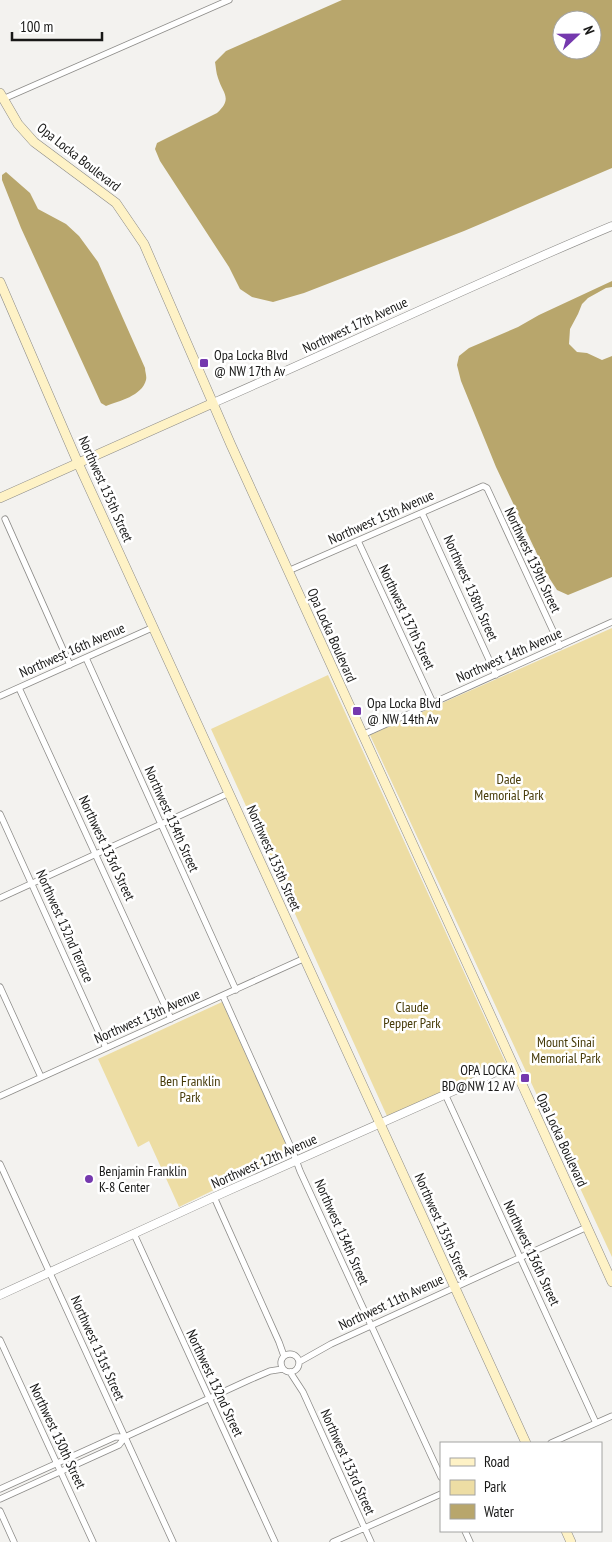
<svg xmlns="http://www.w3.org/2000/svg" width="612" height="1542" font-family="'PT Sans Narrow',sans-serif">
  <style>
    .green { fill: #eddda4 }
    .water { fill: #b8a66c; fill-rule: evenodd }
    .lines { fill: none; stroke-linecap: round; stroke-linejoin: round }
    .minor-casing { stroke: #8c8b88; stroke-width: 7 }
    .tertiary-casing { stroke: #8c8b88; stroke-width: 9 }
    .secondary-casing { stroke: #8c8b88; stroke-width: 10 }
    .minor { stroke: #fff; stroke-width: 5.5 }
    .tertiary { stroke: #fff; stroke-width: 8 }
    .secondary { stroke: #fef2c6; stroke-width: 9 }
    .poi-dot { fill: #7539ae; stroke: #fff; stroke-width: 2 }
    .labels { text-anchor: middle; stroke-width: 5; stroke-linejoin: round; paint-order: stroke }
    .street-label { font-size: 14px; fill: #181817; stroke: #fff }
    .poi-label { font-size: 14px; fill: #181817; stroke: #fff; text-anchor: start }
    .park-label { font-size: 14px; fill: #463a08; stroke: #fff }
  </style>
  <rect width="100%" height="100%" fill="#f3f2ef"/>
  <!-- green -->
  <path class="green" d="M612,628V1257L370,735Z
    M328,675L506,1064L387,1116L211,729Z
    M222,1002L290,1153L179,1207L149,1141L138,1147L98,1059Z"/>
  <!-- water -->
  <path class="water" d="M342,0H612V168L464,231L304,293L273,302L252,297L240,289L229,267L160,161L155,149L157,143L217,113C233,98 223,94 218,78C216,73 216,67 215,62L226,51ZM562,20H592V50H562Z
    M6,172L30,193L38,209L66,224L79,236L98,262L145,368C145,372 147,376 146,380C142,396 119,401 106,406L101,403L21,228L2,180V175Z
    M612,281V287L606,288L588,298L582,304L578,314L570,329L569,344L577,352L587,353L602,360L612,356V577L568,595L557,590L546,573L496,467L461,381L457,365L459,356L469,348L518,327L539,315Z"/>
  <g class="lines">
    <!-- minor casing -->
    <g class="minor-casing">
      <path id="minor" d="M3,99L229,0
        M422,513L496,675
        M5,519L70,665
        M358,541L433,703
        M288,571L483,486L487,488L560,646
        M86,658L236,990
        M19,688L171,1019
        M0,696L154,627
        M362,735L612,622
        M0,814L106,1048
        M0,898L229,793
        M0,987L41,1077
        M223,996L293,1152L300,1171L441,1477
        M445,1094L596,1423
        M0,1096L305,958
        M0,1164L173,1542
        M214,1197L279,1342L284,1356
        M134,1234L275,1542
        M0,1340L93,1542
        M281 1363a9 9 0 1 1 18 0a9 9 0 1 1-18 0Z
        M299,1362L331,1344L587,1227
        M290,1372L303,1392L371,1542
        M551,1443L612,1416
        M0,1489L115,1437H125
        M0,1499L119,1445L125,1437L249,1380L270,1371L283,1369
        M0,1511L14,1542
        M465,1531L470,1542
        M333,1542L441,1494"/>
    </g>
    <!-- tertiary casing -->
    <g class="tertiary-casing">
      <path id="tertiary" d="M213,403C346,345 478,282 612,226
        M0,1295L214,1197L512,1065"/>
    </g>
    <!-- secondary casing -->
    <g class="secondary-casing">
      <path id="secondary" d="M0,93L18,124L34,142L116,203L144,244L231,445L612,1282
        M0,282L78,463L526,1443
        M0,498L213,403
        M566,1531L571,1542"/>
    </g>
    <!-- minor -->
    <use href="#minor" class="minor"/>
    <!-- tertiary -->
    <use href="#tertiary" class="tertiary"/>
    <!-- secondary -->
    <use href="#secondary" class="secondary"/>
  </g>
  <!-- markers -->
  <g class="poi-dot">
    <rect x="199" y="358" width="10" height="10" rx="2.5"/>
    <rect x="352" y="706" width="10" height="10" rx="2.5"/>
    <rect x="520" y="1073" width="10" height="10" rx="2.5"/>
    <circle cx="89" cy="1179" r="5"/>
  </g>
  <g class="labels">
    <!-- street labels -->
    <g class="street-label">
      <text transform="translate(79 157) rotate(38)" y="5">Opa Locka Boulevard</text>
      <text transform="translate(355 325) rotate(-25)" y="5">Northwest 17th Avenue</text>
      <text transform="translate(106 489) rotate(66)" y="5">Northwest 135th Street</text>
      <text transform="translate(381 517) rotate(-24)" y="5">Northwest 15th Avenue</text>
      <text transform="translate(533 560) rotate(65)" y="5">Northwest 139th Street</text>
      <text transform="translate(471 588) rotate(66)" y="5">Northwest 138th Street</text>
      <text transform="translate(407 617) rotate(65)" y="5">Northwest 137th Street</text>
      <text transform="translate(332 635) rotate(66)" y="5">Opa Locka Boulevard</text>
      <text transform="translate(72 650) rotate(-24)" y="5">Northwest 16th Avenue</text>
      <text transform="translate(509 655) rotate(-24)" y="5">Northwest 14th Avenue</text>
      <text transform="translate(172 819) rotate(66)" y="5">Northwest 134th Street</text>
      <text transform="translate(107 848) rotate(65)" y="5">Northwest 133rd Street</text>
      <text transform="translate(274 858) rotate(66)" y="5">Northwest 135th Street</text>
      <text transform="translate(65 926) rotate(66)" y="5">Northwest 132nd Terrace</text>
      <text transform="translate(147 1016) rotate(-24)" y="5">Northwest 13th Avenue</text>
      <text transform="translate(562 1140) rotate(65)" y="5">Opa Locka Boulevard</text>
      <text transform="translate(264 1161) rotate(-24)" y="5">Northwest 12th Avenue</text>
      <text transform="translate(442 1226) rotate(66)" y="5">Northwest 135th Street</text>
      <text transform="translate(342 1232) rotate(66)" y="5">Northwest 134th Street</text>
      <text transform="translate(532 1253) rotate(65)" y="5">Northwest 136th Street</text>
      <text transform="translate(391 1302) rotate(-25)" y="5">Northwest 11th Avenue</text>
      <text transform="translate(98 1348) rotate(66)" y="5">Northwest 131st Street</text>
      <text transform="translate(215 1383) rotate(65)" y="5">Northwest 132nd Street</text>
      <text transform="translate(58 1436) rotate(65)" y="5">Northwest 130th Street</text>
      <text transform="translate(348 1462) rotate(66)" y="5">Northwest 133rd Street</text>
    </g>
    <!-- poi labels -->
    <g class="poi-label">
      <text x="214" y="360">Opa Locka Blvd<tspan x="214" dy="16">@ NW 17th Av</tspan></text>
      <text x="367" y="708">Opa Locka Blvd<tspan x="367" dy="16">@ NW 14th Av</tspan></text>
      <text x="515" y="1075" text-anchor="end">OPA LOCKA<tspan x="515" dy="16">BD@NW 12 AV</tspan></text>
      <text x="99" y="1176">Benjamin Franklin<tspan x="99" dy="16">K-8 Center</tspan></text>
    </g>
    <!-- park labels -->
    <g class="park-label">
      <text x="509" y="784">Dade<tspan x="509" dy="16">Memorial Park</tspan></text>
      <text x="412" y="1012">Claude<tspan x="412" dy="16">Pepper Park</tspan></text>
      <text x="566" y="1047">Mount Sinai<tspan x="566" dy="16">Memorial Park</tspan></text>
      <text x="190" y="1086">Ben Franklin<tspan x="190" dy="16">Park</tspan></text>
    </g>
  </g>
  <!-- legend -->
  <rect x="440" y="1442" width="162" height="90" fill="#ffffff" stroke="#a3a3a2"/>
  <rect x="450" y="1458" width="25" height="8" fill="#fef2c6" stroke="#a3a3a2"/>
  <text x="484" y="1467" font-size="15" fill="#181817">Road</text>
  <rect x="450" y="1480" width="25" height="15" fill="#eddda4" stroke="#a3a3a2"/>
  <text x="484" y="1492" font-size="15" fill="#181817">Park</text>
  <rect x="450" y="1504" width="25" height="15" fill="#b8a66c" stroke="#a3a3a2"/>
  <text x="484" y="1517" font-size="15" fill="#181817">Water</text>
  <!-- north arrow -->
  <g transform="translate(577 35) rotate(68)"><circle r="24" fill="#ffffff" stroke="#a3a3a2"/>
  <path d="M0-4L9 19L0 12L-9 19Z" fill="#7539ae"/>
  <text y="-8" font-size="14" font-weight="bold" text-anchor="middle" fill="#181817">N</text>
  </g>
  <!-- scale -->
  <path d="M12 32v8h90v-8" fill="none" stroke="#181817" stroke-width="2.5"/>
  <text x="20" y="32" font-size="15" fill="#181817" stroke="#ffffff" stroke-width="4" paint-order="stroke">100 m</text>
</svg>
